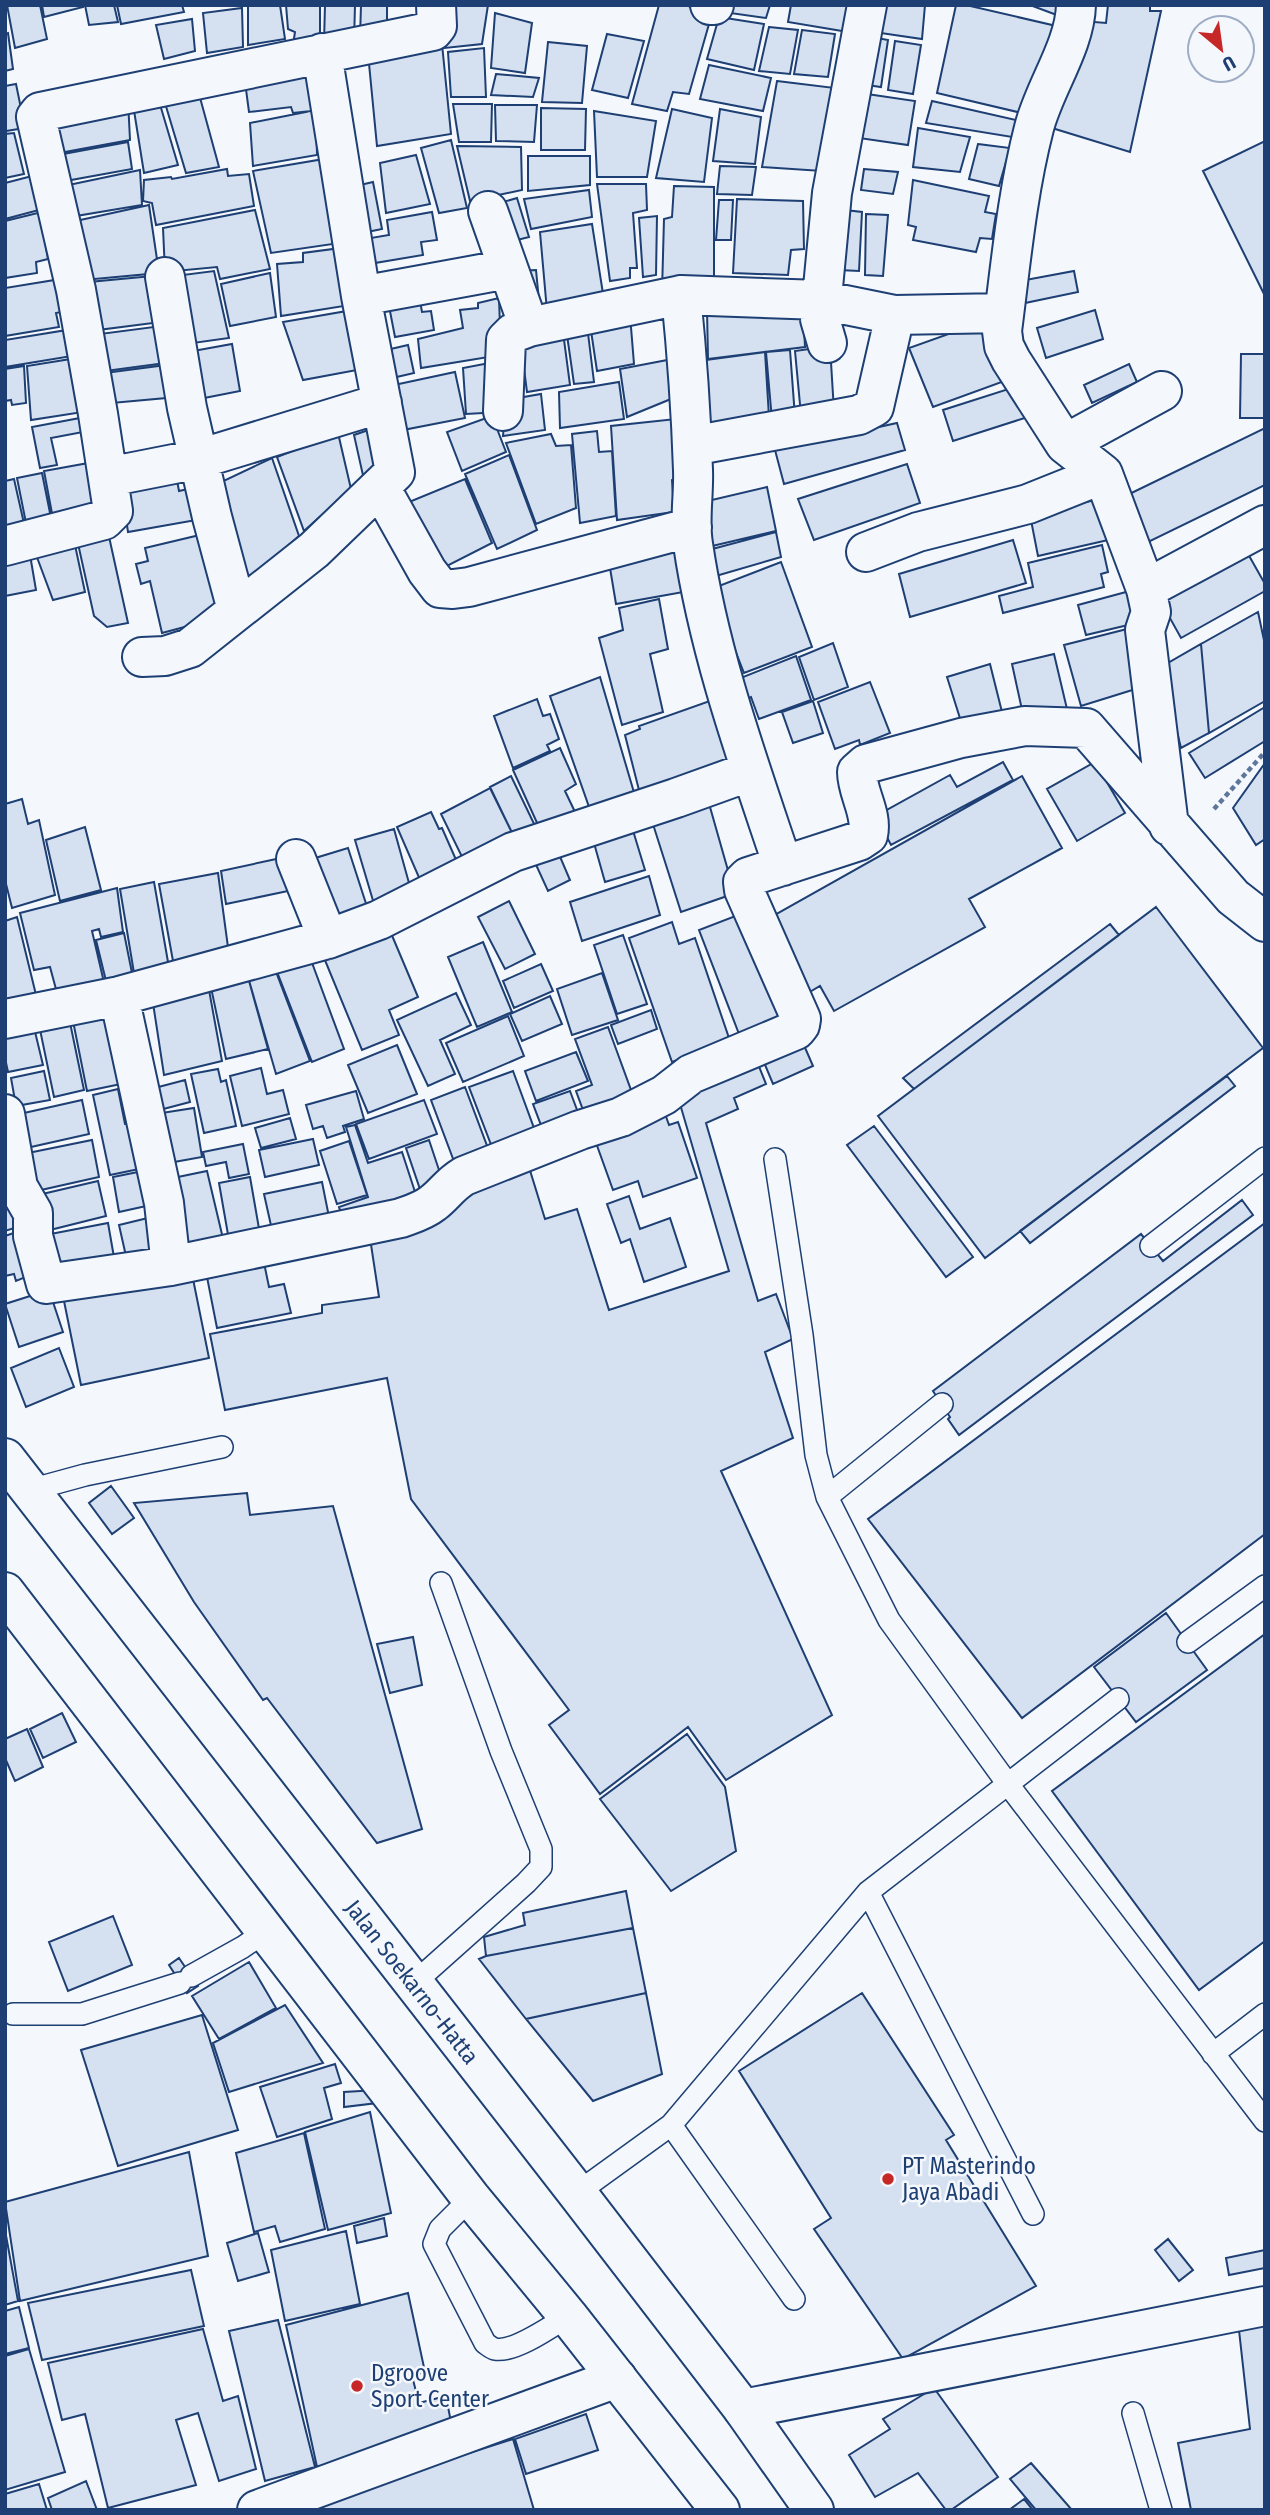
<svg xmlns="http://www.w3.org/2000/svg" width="1270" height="2515" font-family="'Fira Sans Condensed',sans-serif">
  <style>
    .building { fill: #d5e0f0; stroke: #1d3f73; stroke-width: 2 }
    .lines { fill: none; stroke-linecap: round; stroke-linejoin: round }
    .service-casing { stroke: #1d3f73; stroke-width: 24 }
    .minor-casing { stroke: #1d3f73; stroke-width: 42 }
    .trunk-casing { stroke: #1d3f73; stroke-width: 42 }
    .path { stroke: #5e769c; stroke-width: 4.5; stroke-dasharray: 5 3.5; stroke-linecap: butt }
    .service { stroke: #f4f7fb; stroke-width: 21 }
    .minor { stroke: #f4f7fb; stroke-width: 38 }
    .trunk { stroke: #f4f7fb; stroke-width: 38 }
    .poi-dot { fill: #c62828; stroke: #f4f7fb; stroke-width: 2.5 }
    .labels { text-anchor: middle; stroke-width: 5; stroke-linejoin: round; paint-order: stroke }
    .street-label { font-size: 23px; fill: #1d3f73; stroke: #f4f7fb }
    .poi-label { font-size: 23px; fill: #1d3f73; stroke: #f4f7fb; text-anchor: start }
  </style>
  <rect width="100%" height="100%" fill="#f4f7fb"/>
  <!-- building -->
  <path class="building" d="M7,5H40L47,39L15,48Z
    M42,5H83V7L44,17Z
    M85,5H114L118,22L89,25Z
    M117,5H182L184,12L121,24Z
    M248,5H280L285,39L248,45Z
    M286,5H320V44L293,45L295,32L288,29Z
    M325,5H355L354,42L324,43Z
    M361,5H387V35L360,38Z
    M444,5H488L482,44L445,48Z
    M659,5H691L690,7L711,17L689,94L673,92L667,111L632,104Z
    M725,5H770L766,18L723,12Z
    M791,5H850L854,33L788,22Z
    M872,5H925L922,39L867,31Z
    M956,5H966L1065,28L1026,114L937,93Z
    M1030,5H1067L1062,17Z
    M1108,5H1150V11H1161L1130,152L1052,128L1082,21L1106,23Z
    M242,8L243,47L207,53L203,13Z
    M495,13L532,23L525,73L491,68Z
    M719,17L764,24L754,70L707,59Z
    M192,19L195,51L164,59L156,25Z
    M769,27L798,30L790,74L759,71Z
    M802,30L835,34L828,77L794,74Z
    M8,33L13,69L5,71V34Z
    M441,34L451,134L377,146L367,43Z
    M607,34L644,41L628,98L592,90Z
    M867,36L888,40L881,87L860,84Z
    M895,41L921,45L913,94L888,90Z
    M548,42L587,46L582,103L542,102Z
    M484,48L486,97H451L448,52Z
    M315,64L320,110L293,113L291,107L249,112L243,67Z
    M709,65L771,78L763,111L700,99Z
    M496,74L539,78L533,97L491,95Z
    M777,81L835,88L822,171L762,167Z
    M196,83L219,167L186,173L162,93Z
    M16,84L25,128L6,131L5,86Z
    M156,91L178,165L144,173L132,98Z
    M867,94L915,101L908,145L859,138Z
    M128,100L130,140L54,154L48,121Z
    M932,101L1020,121L1012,137L926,123Z
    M453,104H492L491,142H459Z
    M495,105H537L534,142L496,141Z
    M541,108L586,109L585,150H541Z
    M672,109L712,118L704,182L656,178Z
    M720,109L761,117L755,164L713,161Z
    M316,110L317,155L253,166L250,123Z
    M594,111L656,121L647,177H597Z
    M918,128L970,137L960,172L913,167Z
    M14,133L24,174L5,178V134Z
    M451,140L467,208L439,213L421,148Z
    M1265,141V296L1203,171Z
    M128,142L132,169L60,182L58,155Z
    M978,144L1010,148L999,186L969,179Z
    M457,146L521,147L522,190L470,201Z
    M416,155L430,204L386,213L380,163Z
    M528,156H590V185L528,191Z
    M324,159L333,244L271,253L253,171Z
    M720,166L756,167L752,195L717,194Z
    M227,169L228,176L249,174L254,206L156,225L152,203L143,201L144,180L171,177L172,179Z
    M864,169L898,172L893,194L861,190Z
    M140,170L142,205L64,218L59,187Z
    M32,176L39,210L5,219V183Z
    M913,180L989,196L985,212L996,214L992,239L980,238L976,252L913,240L916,227L908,225Z
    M373,182L382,229L357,234L347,188Z
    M597,184H646L647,210L633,213L637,268H630V278L610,281Z
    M674,186L714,187V277L662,292L664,219L672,217Z
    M589,190L592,217L531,229L524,199Z
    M517,198L529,237L501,244L493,205Z
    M737,199L803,201L804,249L791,250L788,275L733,273Z
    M719,200H733L731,240H716Z
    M149,205L159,273L84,280L71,222Z
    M54,209L43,230L48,259L36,262L37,273L5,278V221Z
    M836,209L862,212L859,271L839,270Z
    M255,210L270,269L220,279L217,267L165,272L163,228Z
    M432,212L437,240L421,242L423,255L363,265L359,240L389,235L387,220Z
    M866,214L888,215L883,276L865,275Z
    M657,216L656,275L643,277L639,218Z
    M592,224L604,300L547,311L540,232Z
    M341,248L344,306L281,316L277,264L303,262V253Z
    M536,270L539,301L517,271Z
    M214,271L229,338L179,345L167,277Z
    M1074,271L1078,292L1025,303L1020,281Z
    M270,273L276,317L230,326L221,284Z
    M163,275L169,321L90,331L89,282Z
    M67,278L72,310L56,313L59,327L5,336V288Z
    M499,298L501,355L421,368L418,339L463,328L460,310L478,308V303Z
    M420,301L422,312L431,311L434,330L395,337L389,306Z
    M803,306L805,347L708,359L707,310Z
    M1095,310L1103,339L1046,358L1037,328Z
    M347,311L357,370L303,380L283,322Z
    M630,315L634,364L597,371L590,324Z
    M985,321L1010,379L933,407L909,348Z
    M169,325L173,362L98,372L92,335Z
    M587,325L594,382L574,384L566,328Z
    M67,330L72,356L5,367V340Z
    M563,332L570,385L527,392L520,338Z
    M232,344L240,391L189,401L182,353Z
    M408,345L414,373L388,379L382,351Z
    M830,346L834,411L801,415L795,351Z
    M790,350L795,417L772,420L766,352Z
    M765,352L769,417L695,430L691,362Z
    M1241,354H1265V418H1240Z
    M683,357L688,392L627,417L620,369Z
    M77,358L83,412L31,420L27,366Z
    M500,361L501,412L466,414L463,368Z
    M174,364L177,397L101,404L97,374Z
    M1129,364L1137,382L1092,403L1084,385Z
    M24,366L26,403L12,405L11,400L5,401V369Z
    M455,372L465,418L403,430L394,385Z
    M619,382L624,419L560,428L559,392Z
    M1024,384L1034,415L953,441L943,410Z
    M541,394L545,430L503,436L506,400Z
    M492,416L506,452L462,471L447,432Z
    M80,418L83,432L51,438L57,465L40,468L32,427Z
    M685,418L687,478L672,480L674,512L617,520L611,426Z
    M897,423L905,450L784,484L775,450Z
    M380,426L393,467L366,489L354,435Z
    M1265,428V485L1140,546L1117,500Z
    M597,431L599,452L612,451L616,516L580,523L572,434Z
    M338,433L351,489L304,531L277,457Z
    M551,434L556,446L571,445L576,508L536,524L506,443Z
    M509,455L537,530L497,549L465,474Z
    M272,458L299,536L249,580L227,548L217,484Z
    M94,462L103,515L54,524L44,471Z
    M907,464L920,503L814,540L798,499Z
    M175,470L179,491L197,487L202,519L128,532L120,479Z
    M42,473L53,528L28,533L17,478Z
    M14,479L27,537L5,542V481Z
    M465,479L492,543L443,568L409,502Z
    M767,487L776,531L708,547L699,503Z
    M1108,497L1117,538L1038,556L1030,515Z
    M106,523L128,623L107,627L94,616L75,530Z
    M72,531L85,592L53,600L32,544Z
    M776,532L781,557L709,578L701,552Z
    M204,534L228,600L192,625L162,633L150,581L141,584L136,564L148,561L145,548Z
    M1013,540L1026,583L910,617L899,574Z
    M28,543L36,590L5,596V549Z
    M1102,545L1108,572L1101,574L1104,587L1003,613L999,596L1033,587L1028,563Z
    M1243,545L1265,584V591L1181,638L1156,593Z
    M678,549L689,591L616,604L609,562Z
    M781,562L812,647L744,673L711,589Z
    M1137,589L1145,621L1086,635L1078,605Z
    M659,599L668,649L650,654L663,712L622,725L599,638L623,630L619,608Z
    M1258,612L1265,645V701L1209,733L1201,644Z
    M1127,629L1142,687L1081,706L1064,645Z
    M833,643L848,687L814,700L799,657Z
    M1201,644L1209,733L1181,748L1161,667Z
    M1054,654L1067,709L1024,719L1012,664Z
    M796,656L811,700L759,719L751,697L736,703L728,683Z
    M990,664L1004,720L964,731L947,677Z
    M600,677L638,806L594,821L550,696Z
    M870,682L890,733L860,745L859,740L835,749L818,702Z
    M721,697L740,763L640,794L625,735L640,729L639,726Z
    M537,699L543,716L550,714L559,739L547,745L550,751L513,768L494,716Z
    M813,701L823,733L793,743L782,712Z
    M1265,707V741L1205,778L1189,753Z
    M560,748L576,784L565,791L576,814L543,836L513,770Z
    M1003,762L1013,780L891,845L876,816L950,775L957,787Z
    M1095,762L1125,813L1077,841L1047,789Z
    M1265,763V839L1256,845L1233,808Z
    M511,776L538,832L517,843L490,787Z
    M1022,776L1062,848L969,899L985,927L834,1011L820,986L808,993L766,920Z
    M490,788L517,843L467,867L441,814Z
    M22,799L28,824L39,820L55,895L12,908L5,880V804Z
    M708,800L729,874L724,876L730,895L681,912L651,818Z
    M431,812L439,829L442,828L461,871L424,889L397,827Z
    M631,824L645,870L605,882L592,836Z
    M85,827L101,890L60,901L46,840Z
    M394,829L414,901L377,914L355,840Z
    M555,845L570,880L548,891L532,856Z
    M348,848L371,919L330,918L312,859Z
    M281,858L288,891L226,904L221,871Z
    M218,873L230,962L175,972L159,884Z
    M649,876L660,915L582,941L570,902Z
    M154,882L171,979L136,985L120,889Z
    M117,888L123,932L101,937L99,929L92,931L106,991L60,1004L50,967L34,970L20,913Z
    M509,901L535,954L505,969L478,917Z
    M1156,907L1263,1048L985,1258L878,1116Z
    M751,910L790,1014L739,1034L699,930Z
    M17,917L38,1003L5,1011V921Z
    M672,922L679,944L695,938L730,1041L672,1062L629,938Z
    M1110,924L1119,935L914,1089L903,1078Z
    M388,926L418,997L389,1010L399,1035L362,1050L322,953Z
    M124,933L133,978L107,985L96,940Z
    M623,935L647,1004L617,1014L594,945Z
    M483,942L512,1012L477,1027L448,957Z
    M308,952L344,1049L312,1062L274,964Z
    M273,964L310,1061L276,1074L246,970Z
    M541,964L553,991L514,1008L503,981Z
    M246,970L268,1049L226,1059L209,978Z
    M602,973L618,1020L572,1035L557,989Z
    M207,979L222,1061L164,1075L153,1003Z
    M456,993L471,1025L440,1040L455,1074L428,1086L397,1020Z
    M550,996L562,1024L522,1041L510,1014Z
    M105,1004L121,1084L87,1091L71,1011Z
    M651,1010L657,1029L618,1044L611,1025Z
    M68,1013L84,1090L54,1097L38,1020Z
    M31,1015L43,1065L8,1072L5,1058V1021Z
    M508,1016L524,1056L463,1082L446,1043Z
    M608,1027L635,1101L586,1118L576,1091L592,1085L575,1039Z
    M803,1043L813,1066L773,1084L763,1060Z
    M397,1045L417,1094L368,1113L348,1065Z
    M576,1052L588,1081L536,1101L525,1071Z
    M754,1054L766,1084L734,1098L738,1109L706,1123L758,1301L776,1294L793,1339L765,1352L793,1438L721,1471L832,1715L726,1780L688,1727L600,1794L549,1725L569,1710L411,1499L387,1378L225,1410L210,1334L322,1313V1305L379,1297L370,1238L528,1164L545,1219L577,1209L609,1310L729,1271L680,1104Z
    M261,1068L267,1094L283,1090L289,1114L242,1126L230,1076Z
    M218,1069L221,1082L226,1080L236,1126L204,1133L191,1074Z
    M44,1071L50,1100L16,1106L11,1078Z
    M513,1071L538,1139L495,1155L469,1087Z
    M1227,1076L1235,1086L1030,1243L1020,1231Z
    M185,1080L190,1102L152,1112L147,1090Z
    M465,1087L489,1151L455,1164L431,1100Z
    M118,1089L125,1124L134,1123L144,1168L110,1175L93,1095Z
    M356,1091L364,1119L343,1126L345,1132L327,1138L323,1126L313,1129L306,1105Z
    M570,1091L583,1126L544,1133L533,1104Z
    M82,1100L89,1134L22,1149L15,1115Z
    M424,1100L437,1134L369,1159L356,1124Z
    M194,1108L202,1157L163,1164L155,1114Z
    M663,1108L669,1125L678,1122L697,1178L643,1197L638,1181L613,1190L595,1140Z
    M290,1118L296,1139L261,1148L255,1128Z
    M355,1125L368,1163L402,1152L418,1201L345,1225L339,1207L368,1197L346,1127Z
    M874,1126L973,1257L946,1277L847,1145Z
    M313,1139L319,1165L265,1177L259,1150Z
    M92,1140L99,1177L32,1192L23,1154Z
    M429,1140L445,1188L422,1195L406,1148Z
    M349,1141L367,1195L337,1204L320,1151Z
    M243,1144L249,1174L229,1178L226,1162L206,1166L203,1152Z
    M153,1169L160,1203L119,1212L113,1177Z
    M207,1171L225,1247L185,1256L168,1179Z
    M250,1177L261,1240L230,1246L219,1183Z
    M98,1181L106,1216L46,1231L38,1195Z
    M322,1182L331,1227L274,1239L264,1194Z
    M629,1196L640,1229L670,1218L686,1267L644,1282L630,1239L621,1243L607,1204Z
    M5,1197L24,1225L5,1231Z
    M1242,1200L1253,1215L959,1435L948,1419L950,1417L933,1391L1141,1234L1163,1261Z
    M152,1217L161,1258L128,1265L119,1225Z
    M108,1223L115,1263L47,1275L40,1236Z
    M1265,1223V1534L1022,1718L868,1519Z
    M25,1229L38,1272L16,1281L14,1274L5,1276V1236Z
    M262,1253L269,1287L284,1284L291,1313L217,1328L206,1272Z
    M192,1274L209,1358L81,1385L64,1301Z
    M49,1290L63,1332L19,1347L5,1304Z
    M59,1348L74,1387L26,1407L11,1368Z
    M111,1486L134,1518L112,1534L89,1503Z
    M247,1493L250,1515L333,1506L422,1829L377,1843L267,1698L263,1700L194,1602L134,1503Z
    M1166,1613L1207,1670L1136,1722L1094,1667Z
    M1265,1634V1941L1199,1990L1052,1791Z
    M413,1637L422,1685L390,1693L377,1644Z
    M62,1713L76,1742L43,1758L30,1729Z
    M27,1729L43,1767L15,1781L5,1758V1739Z
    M687,1734L725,1787L736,1851L671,1891L600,1799Z
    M626,1891L633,1928L486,1956L484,1937L525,1925L523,1913Z
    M113,1916L132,1965L68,1991L49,1942Z
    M633,1928L646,1993L526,2019L479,1959L486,1956Z
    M179,1958L198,1986L187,1993L169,1965Z
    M249,1962L276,2008L219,2039L192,1996Z
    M646,1993L662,2074L593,2101L526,2019Z
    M862,1993L954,2135L946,2140L1036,2286L903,2359L814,2229L831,2218L739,2071Z
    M285,2005L323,2063L229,2092L213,2043Z
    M202,2015L238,2130L118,2166L81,2050Z
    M335,2064L341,2083L324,2088L332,2119L277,2137L260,2087Z
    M377,2090V2103L344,2107V2092Z
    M370,2112L391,2213L328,2230L305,2132Z
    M304,2133L325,2229L280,2242L275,2226L254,2232L236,2153Z
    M189,2152L208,2256L20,2301L5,2202Z
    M384,2218L387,2236L357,2243L354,2226Z
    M5,2230L18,2301L5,2305Z
    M346,2231L360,2304L285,2321L271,2250Z
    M258,2233L269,2272L238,2281L227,2243Z
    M1168,2239L1193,2270L1179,2281L1155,2250Z
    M1265,2250V2268L1229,2275L1226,2258Z
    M191,2270L204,2326L42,2360L28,2303Z
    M408,2293L425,2372L412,2376L419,2403L446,2396L453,2433L317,2467L286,2325Z
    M19,2307L29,2348L5,2354V2311Z
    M278,2320L315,2467L265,2481L229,2331Z
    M1265,2325V2510H1191L1178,2443L1250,2429L1239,2330Z
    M203,2329L223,2401L238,2396L256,2469L219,2481L198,2413L176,2420L196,2485L108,2508L85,2414L62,2420L48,2363Z
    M29,2349L65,2472L5,2490V2356Z
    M934,2388L998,2477L951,2510H946L918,2473L875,2497L849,2455L890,2429L883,2419Z
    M586,2414L598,2450L526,2474L515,2439Z
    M513,2439L534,2510H291Z
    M1031,2463L1072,2510H1036L1010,2479Z
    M86,2481L97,2510H52L48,2498Z
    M39,2484L47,2510H5V2494Z
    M1024,2499L1033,2510H1009Z"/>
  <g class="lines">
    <!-- service casing -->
    <g class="service-casing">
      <path id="service" d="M775,1159L802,1335L816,1455L827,1497L889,1620L1007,1783L1265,2121
        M1151,1246L1265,1158
        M30,1490L85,1475L222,1447
        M827,1497L942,1404
        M1188,1642L1265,1586
        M868,1892L1033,2214
        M191,1976L243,1947L266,1931
        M413,1984L526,1883L541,1867V1849L501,1751L441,1583
        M13,2014H82L180,1983
        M1213,2054L1265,2014
        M671,2125L794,2299
        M577,2193L671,2125L868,1892L1118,1699
        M471,2198L440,2229L434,2244L485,2343C488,2345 491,2348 495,2349C514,2353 552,2326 568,2316
        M1133,2413L1161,2510"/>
    </g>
    <!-- minor casing -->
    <g class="minor-casing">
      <path id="minor" d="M710,5H714
        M1076,5C1075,46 1044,88 1034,128C1017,194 1011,262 1002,331L1004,346L1011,360L1065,444L1103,474L1146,589L1151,612L1145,630L1169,826
        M488,211L529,327
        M165,277L187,408L212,517L237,610
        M681,295C687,354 691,411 693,470C694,495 689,520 693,544C709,654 748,761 783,866
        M361,296L508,269
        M827,343L820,319L832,193L867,5
        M503,411L506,340L513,333L529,327L681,295L821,300L895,315
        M1065,444L1162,391
        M692,446L859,415L874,407L895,315L1004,313
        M108,477L199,459L382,403
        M380,487L427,571L440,588L453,589L469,587L692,527
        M5,546L104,520L113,511L98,414L76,290L36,117L40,112L433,31L437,26L436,5
        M866,552L918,532L1028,504L1103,474
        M1146,589L1265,525
        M142,657L165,656L190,648L314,550L395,472L361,296L322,53
        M296,859L328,939
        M119,996L164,1203L171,1266L401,1218C412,1214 423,1211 433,1203C445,1194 449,1185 464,1176L580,1130L621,1117L664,1095L691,1074L796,1030L800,1025L801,1019L744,890L743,882L748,877L859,841L868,835C873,814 857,793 857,772L866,764L961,738L1025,726L1086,728L1233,897L1265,922
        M5,1019L119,996L328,939L379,920L513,852L676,798L751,771
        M5,1114L18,1187L33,1213V1236L46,1284L171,1266
        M743,2409L1265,2306
        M257,2510L617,2378"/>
    </g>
    <!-- trunk casing -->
    <g class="trunk-casing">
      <path id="trunk" d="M5,1458L577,2193L743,2409L814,2510
        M5,1592L471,2198L568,2316L720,2510"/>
    </g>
    <!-- path -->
    <path class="path" d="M1214,809L1265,752"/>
    <!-- service -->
    <use href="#service" class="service"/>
    <!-- minor -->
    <use href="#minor" class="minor"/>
    <!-- trunk -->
    <use href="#trunk" class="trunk"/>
  </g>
  <!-- markers -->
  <g class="poi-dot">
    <circle cx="888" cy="2179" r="7"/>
    <circle cx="357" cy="2386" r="7"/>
  </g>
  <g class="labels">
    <!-- street labels -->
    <g class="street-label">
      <text transform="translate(412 1982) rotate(52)" y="8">Jalan Soekarno-Hatta</text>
    </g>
    <!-- poi labels -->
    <g class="poi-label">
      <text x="902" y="2174">PT Masterindo<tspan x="902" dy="26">Jaya Abadi</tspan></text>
      <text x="371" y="2381">Dgroove<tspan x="371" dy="26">Sport Center</tspan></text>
    </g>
  </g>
  <!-- border -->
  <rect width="1270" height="2515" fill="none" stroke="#1d3f73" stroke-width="14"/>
  <!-- north arrow -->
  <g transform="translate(1221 49) rotate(151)"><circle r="33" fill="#f4f7fb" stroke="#9eadc5" stroke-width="2"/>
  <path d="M0-5L12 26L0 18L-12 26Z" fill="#c62828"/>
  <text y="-10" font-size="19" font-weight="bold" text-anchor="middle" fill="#1d3f73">U</text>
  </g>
</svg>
